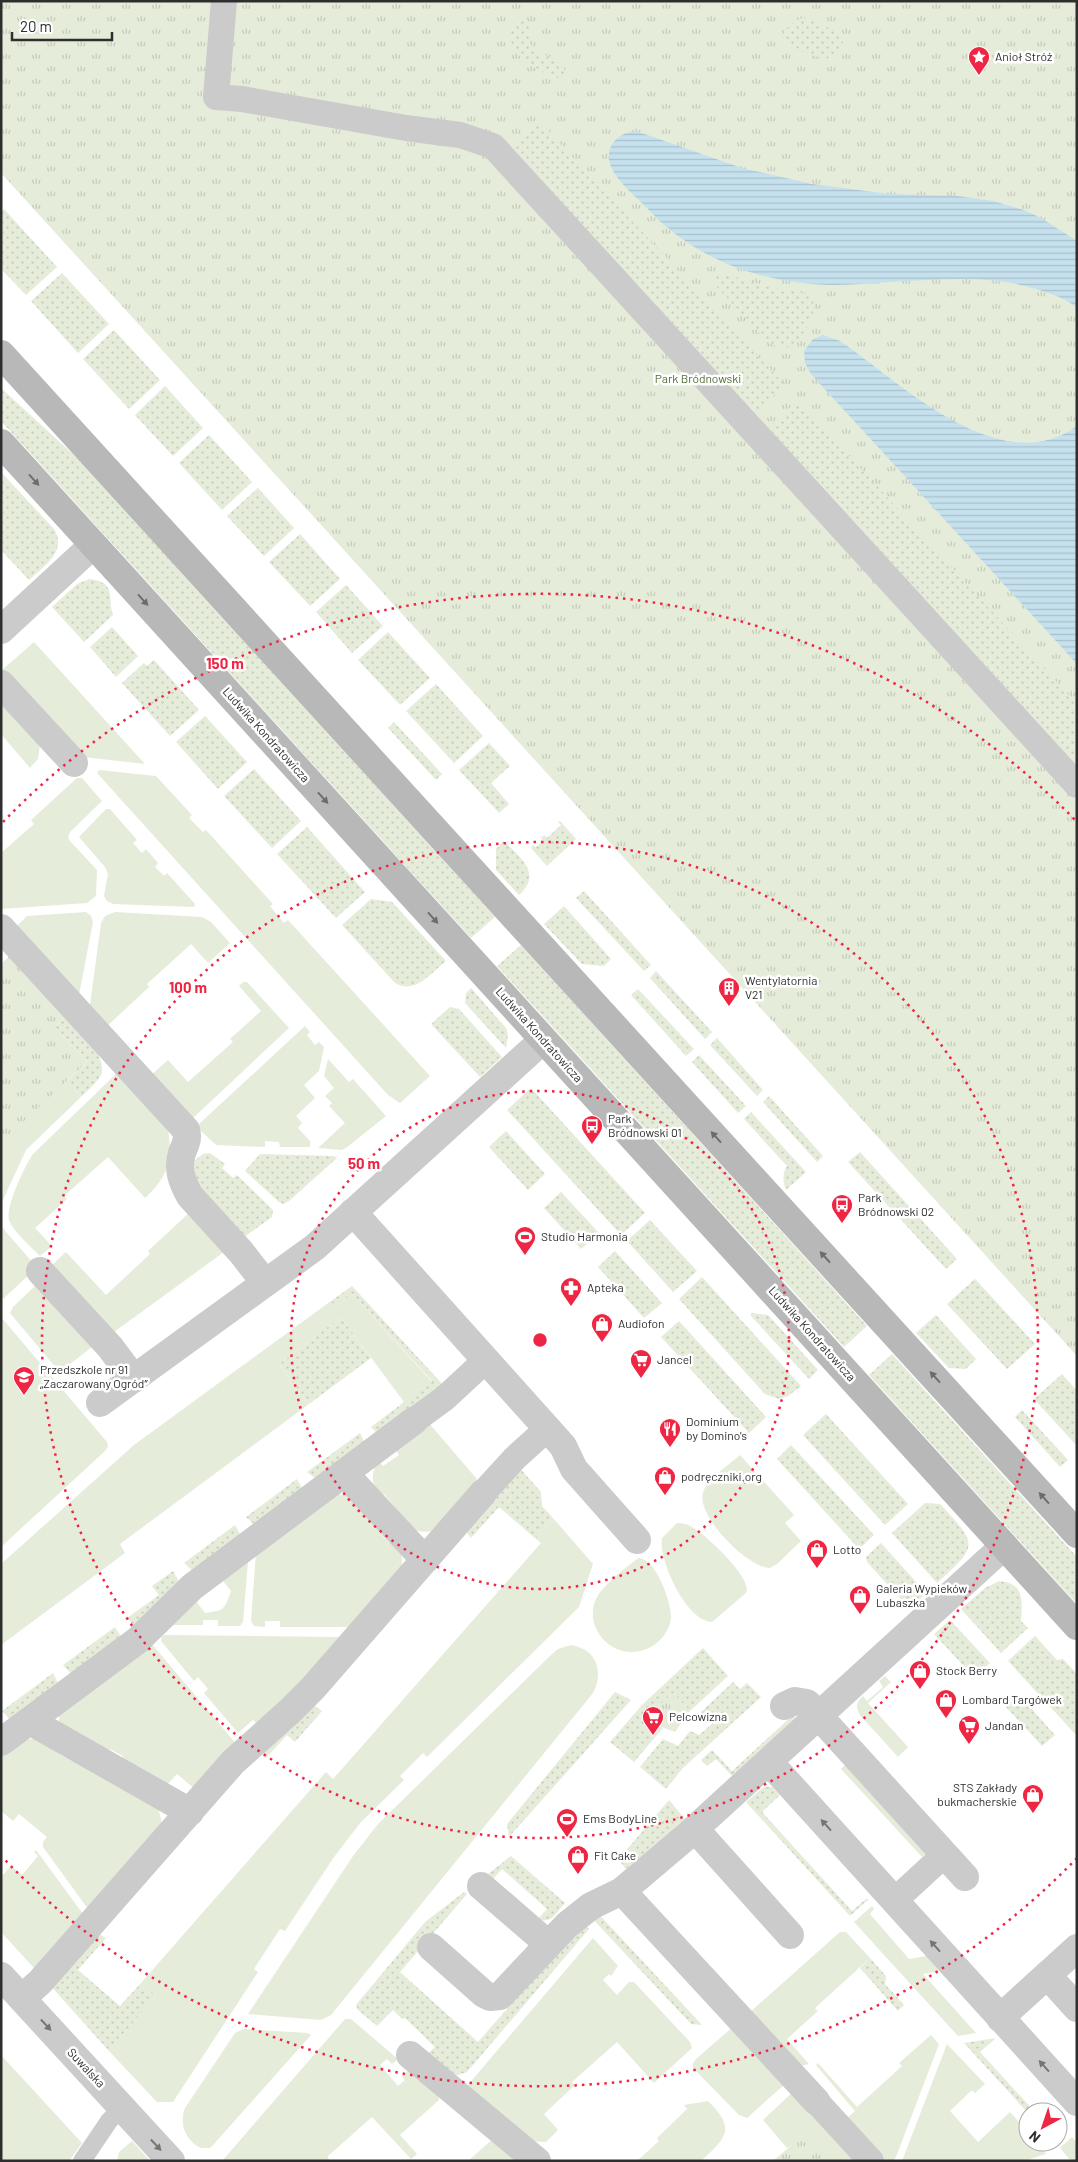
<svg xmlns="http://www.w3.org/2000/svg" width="1078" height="2162" font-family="Barlow,sans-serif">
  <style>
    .grass { fill: #e5ecda }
    .park { fill: url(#park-tufts) }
    .garden { fill: url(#garden-dots) }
    .water { fill: url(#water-rules) }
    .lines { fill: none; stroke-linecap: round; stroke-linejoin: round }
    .service { stroke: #cbcbcb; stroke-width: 18 }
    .pedestrian { stroke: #cbcbcb; stroke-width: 26 }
    .minor { stroke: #cbcbcb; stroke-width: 28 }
    .secondary { stroke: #b8b8b8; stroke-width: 28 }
    .oneway { fill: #6c6c6c }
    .oneway2 { fill: #757575 }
    .ring { fill: none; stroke: #ef2643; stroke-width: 2.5; stroke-dasharray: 2.5 5 }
    .labels { text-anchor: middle; stroke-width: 5; stroke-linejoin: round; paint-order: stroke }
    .poi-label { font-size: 12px; fill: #2e2e2e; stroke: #fff; text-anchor: start }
    .park-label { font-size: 12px; fill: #546c39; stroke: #fff }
    .street-label { font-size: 12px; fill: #2e2e2e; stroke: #fff }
    .centre { fill: #ef2643; stroke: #fff; stroke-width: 2.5 }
    .ring-label { font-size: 15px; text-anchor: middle; font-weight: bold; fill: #ef2643; stroke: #fff; stroke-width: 5; stroke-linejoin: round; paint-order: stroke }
  </style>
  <defs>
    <pattern id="park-tufts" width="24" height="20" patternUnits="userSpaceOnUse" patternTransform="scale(1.25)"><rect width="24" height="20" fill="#e5ecda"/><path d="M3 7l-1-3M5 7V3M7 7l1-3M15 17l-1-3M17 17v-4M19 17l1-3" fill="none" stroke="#c5cbbb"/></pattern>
    <pattern id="garden-dots" width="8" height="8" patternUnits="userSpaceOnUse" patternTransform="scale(1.25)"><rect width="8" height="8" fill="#e5ecda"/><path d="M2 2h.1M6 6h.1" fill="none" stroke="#c5cbbb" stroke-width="1.8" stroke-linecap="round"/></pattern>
    <pattern id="water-rules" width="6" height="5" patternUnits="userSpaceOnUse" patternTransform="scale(1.25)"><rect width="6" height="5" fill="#c5e1ed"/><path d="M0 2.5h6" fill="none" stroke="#aac1cc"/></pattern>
  </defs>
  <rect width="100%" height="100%" fill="#fff"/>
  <!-- grass -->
  <path class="grass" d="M34,642L145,764L83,757L4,672L2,670Z
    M1,695L40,745L38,759L30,768L1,734Z
    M99,770L156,776L192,815L189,818L203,832L206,830L273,904L270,906L284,923L288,920L430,1076L400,1103L388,1095L97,773Z
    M77,778H82L102,801L70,832L68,837L70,841L97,870L96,896L87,903L1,909V853L34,824L31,820Z
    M106,809H110L137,840L133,843L142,853L146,849L158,863L155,867L164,876L167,873L195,904L194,907L113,904L107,901L104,896L108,874L105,867L79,837Z
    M86,912L91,916L93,922L79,995L17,926L27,916Z
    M115,912L202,917L211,922L230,943L208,963L191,944L147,984L149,987L104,1029L90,1005L101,923L105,916Z
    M1,964L67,1082L81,1097L26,1150L1,1204V1131L7,1137L1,1018Z
    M243,982H247L289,1028L192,1119L149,1077L168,1060L188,1082L233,1042L230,1039L261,1011L239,986Z
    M305,1026L310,1032L307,1035L315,1045L319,1042L324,1047L319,1071L304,1085L315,1098L296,1116L302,1123L298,1128L310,1141V1147H280L279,1142L265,1141V1147L216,1145L199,1129V1124Z
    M328,1059L349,1082L353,1079L386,1116L346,1148L342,1150L318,1148L345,1123L329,1106L332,1103L325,1096L334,1088L324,1076Z
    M116,1074L168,1129C173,1159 168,1177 145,1198L108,1157L64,1196L67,1199L35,1228L52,1246L40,1256C32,1248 12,1230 9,1220C5,1208 25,1165 33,1154Z
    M190,1212L224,1252L114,1332L50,1267L66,1252L106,1295L150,1254L148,1251Z
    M1,1226L33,1263L31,1273L2,1300Z
    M37,1284L92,1347L61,1371L57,1369L10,1313L13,1307Z
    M352,1294L432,1382L404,1402L341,1317L279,1364L309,1404L120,1544L125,1553L1,1645V1564L134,1445L331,1301L335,1307Z
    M1,1317L107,1442L108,1447L105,1451L1,1547Z
    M428,1422L476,1478L479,1485L433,1531C412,1535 405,1523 390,1509L394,1506L384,1494L379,1498C372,1484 370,1474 378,1460L383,1466L399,1455L394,1448Z
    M740,1455L794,1515L785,1523L801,1541L777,1564L770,1568C748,1568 696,1516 703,1493C706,1480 730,1464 740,1455Z
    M336,1494L346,1495L383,1527L379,1532L389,1543L393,1539L402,1554V1566L350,1627H280V1621H265V1627L254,1626L251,1621L256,1552Z
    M553,1518L593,1564L579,1607L427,1757L423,1753L400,1776L404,1780L361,1822L334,1857L285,1931L280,1929L254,1969L258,1972L173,2102H157L109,2051L156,1996L141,1983L326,1772L333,1779L541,1543L536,1539Z
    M677,1523C683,1523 687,1524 692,1527C705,1534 754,1579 746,1593L712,1622C687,1622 658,1560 662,1538Z
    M639,1558C656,1559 672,1603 671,1619C669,1631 660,1643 649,1648C640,1652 632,1653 623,1651C600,1645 585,1619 597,1597C602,1587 629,1564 639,1558Z
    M248,1562L243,1622L240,1626H218V1620H203V1625H165L193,1597L205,1613C225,1610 224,1610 231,1591L220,1577Z
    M165,1635L338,1637L341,1641L258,1725L253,1720L238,1733L204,1693L208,1689L198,1677L194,1681L161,1641L162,1636Z
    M151,1643L237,1745L196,1790L177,1774L165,1787L121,1762L123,1756L110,1749L107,1754L59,1725V1712Z
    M571,1645C597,1649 604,1672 593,1693L331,2015L321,2020L248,2014L353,1856L378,1824L552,1654L558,1649Z
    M885,1676L891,1682L868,1703L908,1747L898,1757L860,1715C855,1707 856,1702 863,1696L867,1701L883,1687L879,1681Z
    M39,1738L62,1749L59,1754L72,1761L75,1756L131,1788L129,1793L158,1807L162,1823L88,1909L43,1847V1842L47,1837L19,1814L13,1821L1,1811V1754L23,1740Z
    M845,1765L925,1854L899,1879L922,1857L841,1769Z
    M36,1850L83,1914L34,1968L1,1932V1877L11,1866L22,1875L38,1856L34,1852Z
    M872,1906L874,1909L870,1914L909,1959L926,1956L939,1971L923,1974L976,2033L958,2036L854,1922Z
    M840,1932H846L870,1958L815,2008L818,2011L787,2039L809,2064L800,2066L749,2013Z
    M593,1938L618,1966L611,1976L609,1974L603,1980L617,1995L629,1982H634L690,2042L692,2048L654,2083L617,2042L572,2082L575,2085L544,2114L558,2130L546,2142L527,2141L467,2086Z
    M345,2019H351L398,2059L392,2064L387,2059L380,2065L398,2086L405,2080L402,2076L410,2069L439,2093V2100L400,2135L417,2154L411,2159L372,2117L328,2156L329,2161H222Z
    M734,2026L784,2085L747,2118L739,2115L693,2068V2063L696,2059Z
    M244,2029L308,2033L311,2035L214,2144L210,2148H201C185,2140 179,2124 185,2108L235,2033Z
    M931,2035L939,2044L896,2157L893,2161H886L865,2138L844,2121L855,2111L816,2065L818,2063L857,2107L902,2066L899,2063Z
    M947,2044L985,2084L975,2093L972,2090L950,2111L978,2142L1010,2112L1028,2132V2142H1037L1046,2154L1024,2161H902Z
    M1,2055L82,2143L69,2161H1Z
    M796,2089L861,2161H805L792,2145L787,2148L763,2120Z
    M708,2101C736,2129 727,2137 701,2161H637L659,2141L657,2138L687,2109L684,2105Z
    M495,2137L522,2161H468Z
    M1072,2137L1077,2143V2161H1071L1060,2148Z
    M132,2141L150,2161H117L119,2152Z"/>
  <!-- park -->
  <path class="park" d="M1,1H1077V1356L1,173Z
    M12,954L69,1014L55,1027L87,1062L7,1137L1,1132V964Z
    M673,1693L690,1711L675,1732L643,1720Z
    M808,2131L835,2161H773Z"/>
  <!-- garden -->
  <path class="garden" d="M521,16C536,22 523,37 533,47C543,57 560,57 565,71L563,76L556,78C537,71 504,53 511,28C513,23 516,19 521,16Z
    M802,18C807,18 836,30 841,34L844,39C842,45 839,52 834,56C821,64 788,47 783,34C786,27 795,21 802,18Z
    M539,121L785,385L755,413L511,147Z
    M4,209L57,267L26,295L1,269V212Z
    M62,273L109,324L78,353L31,301Z
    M718,274H726L769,287L810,294C821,310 806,331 795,344C785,351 774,347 765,339L715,285L714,279Z
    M114,330L160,380L129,409L83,359Z
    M165,386L203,428L173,456L135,415Z
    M1,388L87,467L495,917L471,938L1,421Z
    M798,400L1077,704V765L768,428Z
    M209,435L252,482L222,510L179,463Z
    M1,472L54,529C68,551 43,567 29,580L1,550Z
    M258,488L294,528L264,556L227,516Z
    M300,534L340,579L310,606L269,562Z
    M89,579C118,582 107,599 113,615L84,642L52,607L77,584Z
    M346,585L383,626L352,653L316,612Z
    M112,627L138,656L116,677L90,647Z
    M388,632L430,678L400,705L358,660Z
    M154,660L199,710L170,736L122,683L144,663L147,666Z
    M436,684L483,736L454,763L406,711Z
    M205,716L247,762L218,789L176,742Z
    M394,722L442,774L436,780L388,728Z
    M489,743L510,766L491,783L509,804L499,813L459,770Z
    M254,769L301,821L272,848L224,796Z
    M560,821L576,839L547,866L531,848L533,845L536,847L543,841L541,838L544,835L547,838L561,825L558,822Z
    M307,827L365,892L336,918L277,854Z
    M504,841C520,858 543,873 519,895L496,870V849Z
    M584,891L651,965L644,971L576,898Z
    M371,899L392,902L446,961C431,973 415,995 395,983L342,925Z
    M564,906L611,959L604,966L582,964L544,924Z
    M521,945L867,1326L844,1347L497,966Z
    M656,971L712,1032L705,1039L650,978Z
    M471,988L506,1028L508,1035L506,1048L465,1003L466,993Z
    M638,989L694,1049L686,1056L631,995Z
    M450,1007L459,1009L502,1057L480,1077L431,1024Z
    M69,1014C80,1028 110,1059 100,1077C95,1084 87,1091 81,1097L66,1082L87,1062L55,1027Z
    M717,1038L763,1090L757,1096L710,1045Z
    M699,1055L746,1106L738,1113L692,1062Z
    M531,1088L645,1213L621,1235L507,1110Z
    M769,1096L823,1156L817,1162L763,1102Z
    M751,1112L806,1172L786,1190C783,1184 782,1172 787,1166L744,1119Z
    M506,1131L545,1174L528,1190L489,1147Z
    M860,1152L957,1259L946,1269L848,1162Z
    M210,1153L225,1164L222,1168L233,1178L237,1175L273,1210L272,1217L243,1238L193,1183L194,1161L203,1154Z
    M260,1154L334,1156L337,1158L289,1201L283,1204L279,1202L245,1171Z
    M561,1192L599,1233L581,1249L544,1208Z
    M650,1220L697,1271L673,1292L627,1241Z
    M615,1251L662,1303L644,1318L598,1267Z
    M702,1277L801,1386L788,1396L779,1399L765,1394L679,1299Z
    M975,1279L1035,1344L1007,1369L947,1304Z
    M352,1286L445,1387L380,1436L371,1427L432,1381L352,1294L335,1307L331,1301Z
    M751,1313L768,1315L818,1370L809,1379L751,1316Z
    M936,1315L976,1359L966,1369L949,1368L916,1333Z
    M341,1317L371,1358L309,1404L279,1364Z
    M679,1321L766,1417L749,1433L661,1337Z
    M892,1354L1077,1557V1604L869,1375Z
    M1062,1374L1077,1391V1446L1034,1399Z
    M1022,1410L1068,1460L1060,1467L1015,1417Z
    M826,1414L908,1504L885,1525L803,1435Z
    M360,1433L366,1446L319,1481L307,1472Z
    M791,1445L874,1535L859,1549L777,1459Z
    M518,1466L541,1492L542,1506L553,1518L536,1539L499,1507L471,1538L464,1529Z
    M297,1479L304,1492L257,1527L246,1517Z
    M925,1503L940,1504C978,1545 979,1545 937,1583L892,1533Z
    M235,1525L242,1538L195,1573L184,1563Z
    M881,1543L926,1593L910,1609L867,1562L866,1557Z
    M173,1571L180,1584L137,1629L127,1618L159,1595L152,1586Z
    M999,1581C1025,1583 1022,1601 1021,1621L1028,1628L1001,1653L961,1609L985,1588Z
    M950,1620L990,1663L974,1677L934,1634Z
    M115,1627L123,1640L74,1677L63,1665Z
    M1035,1636L1057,1660L1063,1659L1077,1674V1736L1008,1661Z
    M703,1648L728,1676L690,1711L673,1693L643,1720L663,1728L634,1762L610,1742L642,1705Z
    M53,1673L60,1687L13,1722L2,1711Z
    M733,1682L740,1689L747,1683L761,1697L683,1768L666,1789L640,1767L663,1739L678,1746L690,1731L699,1735L713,1723L704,1713L702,1715L700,1713Z
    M615,1692L631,1700L509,1837L507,1824Z
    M1019,1695L1055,1735L1042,1746L1006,1707Z
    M310,1703L322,1711L295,1742L287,1735L266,1758L258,1748Z
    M793,1715L795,1718L732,1776L716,1759L707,1766L701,1760L712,1750L732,1771Z
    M764,1787H772L780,1795L762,1812L852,1911L866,1899H869L850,1916L746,1802Z
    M669,1800L685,1819L626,1869L618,1860Z
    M511,1856L565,1903C557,1912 551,1925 538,1919L547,1909L502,1869L493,1879L488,1874Z
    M464,1892L467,1894L400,1972L478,2042L582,1923L589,1929L467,2072L455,2076L425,2056L435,2047L405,2018L402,2019L393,2010L377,2026L358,2010L356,2005L425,1922Z
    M595,1910L702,2025L691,2024L589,1915Z
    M94,1931L106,1938L78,1970L120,2006L141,1983L156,1996L109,2051L49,1984Z
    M870,1958L886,1976L885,1984L904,2005L898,2011L860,1968Z
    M996,2038L980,2052L1035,2112L1028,2113L964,2043Z"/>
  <!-- water -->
  <path class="water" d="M636,131L742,168L812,184L890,194L958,196L993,201L1024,210L1041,218L1077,241V308C1063,296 1043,291 1025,286C986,276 948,279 908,281C883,282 858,285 833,285C763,284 694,260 646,207C631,191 597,167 613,143C619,135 626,132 636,131Z
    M823,335L840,341C900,382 1000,482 1077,426V664L811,374L805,363L804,351L813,339Z"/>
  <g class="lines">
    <!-- service -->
    <path class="service" d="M82,2161L109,2121L122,2107"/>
    <!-- pedestrian -->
    <path class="pedestrian" d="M224,1L216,97L242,99L406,128L460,135L493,146L1077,785
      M415,1420L445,1398L486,1360
      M483,1493L515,1458L548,1428
      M894,1901L944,1855
      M816,2101L871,2161"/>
    <!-- minor -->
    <path class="minor" d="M1,630L93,545
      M1,684L74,763
      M1,928L186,1130C189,1138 185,1145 182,1153C177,1169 182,1182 190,1196L241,1252L265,1283
      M353,1212L563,1446L574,1469L637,1540
      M40,1271L110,1347L134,1379
      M100,1403L315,1247L543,1040
      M344,1473L425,1560
      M784,1706L795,1701L807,1703L965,1877
      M30,1721L190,1812
      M1,1742L138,1640L192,1587L415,1420
      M769,1762L1077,2102
      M695,1829L790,1935
      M481,1886L547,1943
      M622,1891L816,2101
      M431,1947L484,1994L490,1997L500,1996L567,1925L591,1906L622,1891L688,1835L1004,1546
      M1047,1975L1077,2008
      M1,1976L171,2161
      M22,1998L40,1982L233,1762L290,1711L313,1688L483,1493
      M1000,2018L1077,1948
      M410,2055L537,2161"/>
    <!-- secondary -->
    <path class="secondary" d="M1,354L1077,1534
      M1,443L1077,1626"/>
  </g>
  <!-- one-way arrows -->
  <defs><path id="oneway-solid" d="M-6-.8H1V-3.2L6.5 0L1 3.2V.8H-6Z" transform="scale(1.25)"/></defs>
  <g class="oneway">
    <use href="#oneway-solid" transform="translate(34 480) rotate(48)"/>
    <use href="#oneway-solid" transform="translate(143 600) rotate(48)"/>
    <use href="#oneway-solid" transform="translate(323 798) rotate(48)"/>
    <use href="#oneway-solid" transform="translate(433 918) rotate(48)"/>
    <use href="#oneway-solid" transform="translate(716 1137) rotate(-132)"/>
    <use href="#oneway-solid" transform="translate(825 1257) rotate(-132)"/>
    <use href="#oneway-solid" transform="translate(935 1377) rotate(-132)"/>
    <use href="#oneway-solid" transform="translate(1044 1498) rotate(-132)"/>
  </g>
  <g class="oneway2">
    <use href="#oneway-solid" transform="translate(826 1825) rotate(-132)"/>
    <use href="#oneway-solid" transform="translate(935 1946) rotate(-132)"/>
    <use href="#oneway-solid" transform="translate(46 2025) rotate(47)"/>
    <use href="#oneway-solid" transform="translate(1044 2066) rotate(-132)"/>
    <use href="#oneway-solid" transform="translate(156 2145) rotate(47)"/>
  </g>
  <!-- distance rings -->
  <g class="ring">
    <circle cx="540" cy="1340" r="249"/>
    <circle cx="540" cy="1340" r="498"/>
    <path d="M1077 1858A746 746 0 0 1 3 1858M3 822A746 746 0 0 1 1077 822"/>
  </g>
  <!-- icons -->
  <defs>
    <g id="sight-pin" transform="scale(1.125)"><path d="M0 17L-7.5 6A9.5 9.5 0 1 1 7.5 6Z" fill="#ef2643" stroke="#fff"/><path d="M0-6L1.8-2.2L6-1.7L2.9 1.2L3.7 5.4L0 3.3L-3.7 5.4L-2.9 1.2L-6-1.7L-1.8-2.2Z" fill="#fff"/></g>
    <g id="building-pin" transform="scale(1.125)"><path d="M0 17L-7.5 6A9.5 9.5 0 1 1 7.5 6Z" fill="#ef2643" stroke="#fff"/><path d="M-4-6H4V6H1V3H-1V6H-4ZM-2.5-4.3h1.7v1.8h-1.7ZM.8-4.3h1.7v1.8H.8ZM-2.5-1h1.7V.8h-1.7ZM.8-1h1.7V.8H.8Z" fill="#fff"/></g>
    <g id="bus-pin" transform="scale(1.125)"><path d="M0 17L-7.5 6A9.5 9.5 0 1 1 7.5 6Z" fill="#ef2643" stroke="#fff"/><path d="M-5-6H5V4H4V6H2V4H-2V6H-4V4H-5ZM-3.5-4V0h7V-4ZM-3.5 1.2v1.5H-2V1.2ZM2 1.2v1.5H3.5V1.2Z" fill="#fff"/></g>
    <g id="stadium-pin" transform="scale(1.125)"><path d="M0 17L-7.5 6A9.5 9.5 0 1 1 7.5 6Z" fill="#ef2643" stroke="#fff"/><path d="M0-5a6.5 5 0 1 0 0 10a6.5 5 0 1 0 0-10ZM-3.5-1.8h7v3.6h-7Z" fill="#fff"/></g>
    <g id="pharmacy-pin" transform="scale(1.125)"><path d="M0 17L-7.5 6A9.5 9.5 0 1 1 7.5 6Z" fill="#ef2643" stroke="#fff"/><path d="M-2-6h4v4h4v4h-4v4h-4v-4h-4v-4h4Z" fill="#fff"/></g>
    <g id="shop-pin" transform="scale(1.125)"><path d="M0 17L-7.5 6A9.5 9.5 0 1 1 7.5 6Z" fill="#ef2643" stroke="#fff"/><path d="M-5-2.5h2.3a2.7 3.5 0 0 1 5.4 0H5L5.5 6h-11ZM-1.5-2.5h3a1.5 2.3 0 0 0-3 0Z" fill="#fff"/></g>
    <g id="supermarket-pin" transform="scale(1.125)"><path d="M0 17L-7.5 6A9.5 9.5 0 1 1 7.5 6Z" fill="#ef2643" stroke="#fff"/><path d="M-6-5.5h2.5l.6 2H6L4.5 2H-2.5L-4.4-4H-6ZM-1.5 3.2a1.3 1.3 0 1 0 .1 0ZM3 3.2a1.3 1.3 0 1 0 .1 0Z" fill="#fff"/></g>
    <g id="school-pin" transform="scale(1.125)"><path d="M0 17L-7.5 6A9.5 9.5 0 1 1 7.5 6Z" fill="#ef2643" stroke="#fff"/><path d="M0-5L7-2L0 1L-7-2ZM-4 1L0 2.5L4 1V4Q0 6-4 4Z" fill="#fff"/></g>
    <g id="restaurant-pin" transform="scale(1.125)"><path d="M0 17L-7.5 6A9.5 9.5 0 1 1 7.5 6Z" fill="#ef2643" stroke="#fff"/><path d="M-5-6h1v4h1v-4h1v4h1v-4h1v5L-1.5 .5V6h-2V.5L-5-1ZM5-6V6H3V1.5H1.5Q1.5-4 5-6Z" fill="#fff"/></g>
  </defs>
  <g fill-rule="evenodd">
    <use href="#sight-pin" x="979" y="57"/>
    <use href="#building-pin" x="729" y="988"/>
    <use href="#bus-pin" x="592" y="1126"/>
    <use href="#bus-pin" x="842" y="1205"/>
    <use href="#stadium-pin" x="525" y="1237"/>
    <use href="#pharmacy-pin" x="571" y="1288"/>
    <use href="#shop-pin" x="602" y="1324"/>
    <use href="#supermarket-pin" x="641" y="1360"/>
    <use href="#school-pin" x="24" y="1377"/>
    <use href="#restaurant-pin" x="670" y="1429"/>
    <use href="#shop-pin" x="665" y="1477"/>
    <use href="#shop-pin" x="817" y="1550"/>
    <use href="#shop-pin" x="860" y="1596"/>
    <use href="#shop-pin" x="920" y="1671"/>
    <use href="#shop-pin" x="946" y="1700"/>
    <use href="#supermarket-pin" x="653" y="1717"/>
    <use href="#supermarket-pin" x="969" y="1726"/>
    <use href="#shop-pin" x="1033" y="1795"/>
    <use href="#stadium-pin" x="567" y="1819"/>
    <use href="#shop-pin" x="578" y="1856"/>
  </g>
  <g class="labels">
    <!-- poi labels -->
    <g class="poi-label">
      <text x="995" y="61">Anioł Stróż</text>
      <text x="745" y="985">Wentylatornia<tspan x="745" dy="14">V21</tspan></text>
      <text x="608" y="1123">Park<tspan x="608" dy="14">Bródnowski 01</tspan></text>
      <text x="858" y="1202">Park<tspan x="858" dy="14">Bródnowski 02</tspan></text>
      <text x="541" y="1241">Studio Harmonia</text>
      <text x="587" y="1292">Apteka</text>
      <text x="618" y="1328">Audiofon</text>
      <text x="657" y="1364">Jancel</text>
      <text x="40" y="1374">Przedszkole nr 91<tspan x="40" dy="14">„Zaczarowany Ogród”</tspan></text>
      <text x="686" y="1426">Dominium<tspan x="686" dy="14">by Domino's</tspan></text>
      <text x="681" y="1481">podręczniki.org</text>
      <text x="833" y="1554">Lotto</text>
      <text x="876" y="1593">Galeria Wypieków<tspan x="876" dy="14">Lubaszka</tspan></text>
      <text x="936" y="1675">Stock Berry</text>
      <text x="962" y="1704">Lombard Targówek</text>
      <text x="669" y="1721">Pelcowizna</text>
      <text x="985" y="1730">Jandan</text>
      <text x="1017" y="1792" text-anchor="end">STS Zakłady<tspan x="1017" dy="14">bukmacherskie</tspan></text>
      <text x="583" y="1823">Ems BodyLine</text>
      <text x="594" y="1860">Fit Cake</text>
    </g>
    <!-- park labels -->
    <g class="park-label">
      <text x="698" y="383">Park Bródnowski</text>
    </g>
    <!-- street labels -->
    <g class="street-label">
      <text transform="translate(266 735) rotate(48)" y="4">Ludwika Kondratowicza</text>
      <text transform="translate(539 1035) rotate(48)" y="4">Ludwika Kondratowicza</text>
      <text transform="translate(812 1334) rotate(48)" y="4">Ludwika Kondratowicza</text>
      <text transform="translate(86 2068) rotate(47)" y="4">Suwalska</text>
    </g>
  </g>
  <circle cx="540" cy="1340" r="8" class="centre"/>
  <g class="ring-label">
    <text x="225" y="669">150 m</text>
    <text x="188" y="993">100 m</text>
    <text x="364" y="1169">50 m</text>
  </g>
  <!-- border -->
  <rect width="1078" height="2162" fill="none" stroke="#2e2e2e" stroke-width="5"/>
  <!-- north arrow -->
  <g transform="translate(1043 2127) rotate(220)"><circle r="24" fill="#ffffff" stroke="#ababab"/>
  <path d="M0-4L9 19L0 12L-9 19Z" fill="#ef2643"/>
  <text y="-8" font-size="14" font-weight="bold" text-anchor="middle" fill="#2e2e2e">N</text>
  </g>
  <!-- scale -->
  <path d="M12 32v8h100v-8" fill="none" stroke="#2e2e2e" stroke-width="2.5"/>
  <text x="20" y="32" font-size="15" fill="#2e2e2e" stroke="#ffffff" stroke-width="4" paint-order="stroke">20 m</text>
</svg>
